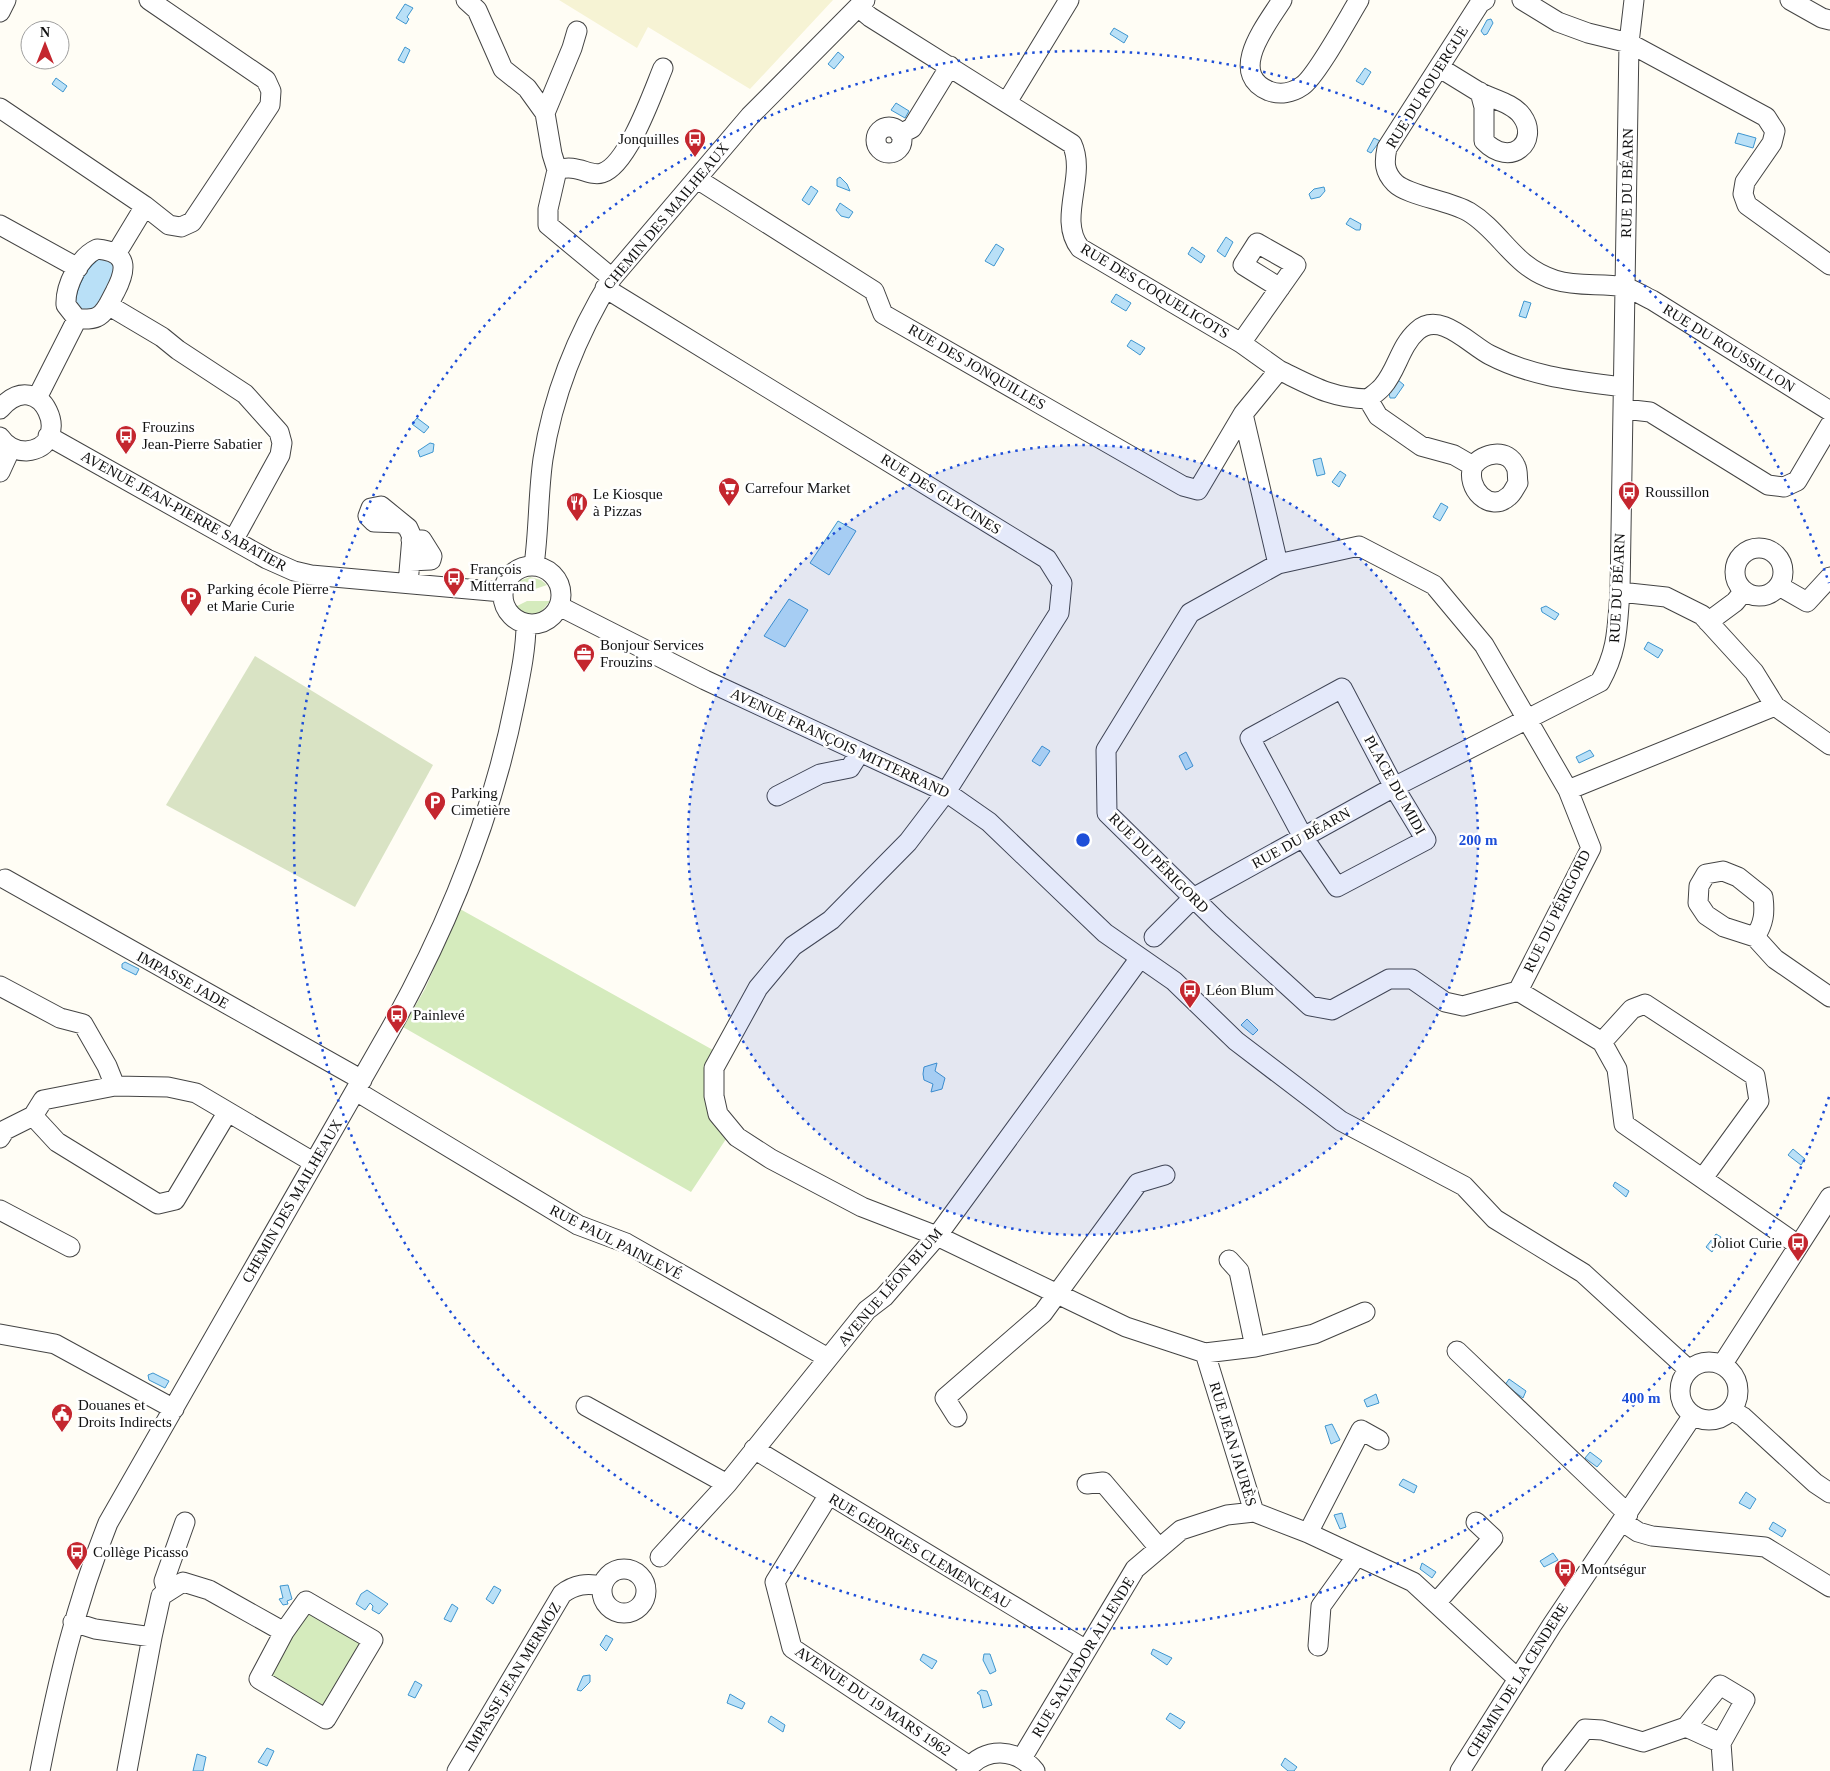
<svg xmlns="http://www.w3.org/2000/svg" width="1830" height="1771" font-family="Georgia,serif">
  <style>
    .farmland { fill: #f6f3d4 }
    .green { fill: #d5ebbd }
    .cemetery { fill: #d9e3c4 }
    .water { fill: #b9e0f7; stroke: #3f96cf }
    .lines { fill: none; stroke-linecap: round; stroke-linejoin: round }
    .minor-casing { stroke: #444; stroke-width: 21 }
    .minor { stroke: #fff; stroke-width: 19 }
    .ring { fill: none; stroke: #1d4ed8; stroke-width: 2.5; stroke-dasharray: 2.5 5 }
    .labels { text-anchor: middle; stroke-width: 5; stroke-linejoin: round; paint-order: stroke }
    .street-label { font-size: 15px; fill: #111; stroke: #fff }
    .poi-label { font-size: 15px; fill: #111; stroke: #fff; text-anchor: start }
    .centre { fill: #1d4ed8; stroke: #fff; stroke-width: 2.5 }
    .ring-label { font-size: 15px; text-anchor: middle; font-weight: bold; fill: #1d4ed8; stroke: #fff; stroke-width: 5; stroke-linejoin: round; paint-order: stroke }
  </style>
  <rect width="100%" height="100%" fill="#fffdf5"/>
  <!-- farmland -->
  <path class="farmland" d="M559,0H833L750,89L648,27L637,48Z"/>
  <!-- green -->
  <path class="green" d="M530,577L541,580L547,585L532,590L513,591L519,581Z
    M527,601H550L540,613C530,617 522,615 515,607Z
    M460,909L713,1050L728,1136L691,1192L403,1027L425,989Z
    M306,1610L363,1642L323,1708L268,1676Z"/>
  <!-- cemetery -->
  <path class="cemetery" d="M255,656L433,765L355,907L166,805Z"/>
  <!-- water -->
  <path class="water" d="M405,4L413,8L407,17L409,19L406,24L396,18Z
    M1491,19L1493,23L1487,34L1484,35L1481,31L1487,20Z
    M1114,28L1128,36L1124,43L1110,34Z
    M405,47L410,50L404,63L398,60Z
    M838,52L844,57L834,69L828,64Z
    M1365,68L1371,72L1363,85L1356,81Z
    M56,78L67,86L63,92L52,84Z
    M896,103L909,111L905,118L891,110Z
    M1738,133L1756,138L1753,148L1735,143Z
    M1374,138L1380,141L1371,153L1367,151Z
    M840,177L847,184L850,191L837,186V179Z
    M811,186L818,191L809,205L802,200Z
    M1324,187L1325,191L1320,197L1311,199L1309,194L1314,189Z
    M840,203L853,212L849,218L841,216L836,210Z
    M1350,218L1361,224L1360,230H1356L1346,224Z
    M1226,237L1233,242L1225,257L1217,251Z
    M996,244L1004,249L994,266L985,261Z
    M1192,247L1205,256L1201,263L1188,254Z
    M102,257L113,263L115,275L96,307L87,311L80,309L75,303C77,286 87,266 102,257Z
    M1116,294L1131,303L1126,311L1111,302Z
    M1524,301L1531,303L1526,318L1519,316Z
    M1131,340L1145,348L1140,355L1127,346Z
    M1398,380L1404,385L1395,398H1390L1389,393Z
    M417,418L429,427L424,433L412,424Z
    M430,443L434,444L433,452L420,457L418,451Z
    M1321,458L1325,474L1317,476L1313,460Z
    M1340,471L1346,475L1339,487L1332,482Z
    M1441,503L1448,507L1440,521L1433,517Z
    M838,521L856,531L829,575L810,563Z
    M789,599L808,610L785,647L764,636Z
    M1546,606L1559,614L1555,620L1542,612L1541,608Z
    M1648,642L1663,650L1658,658L1644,649Z
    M1042,746L1050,751L1040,766L1032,761Z
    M1590,750L1594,756L1579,763L1576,757Z
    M1186,752L1193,766L1186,770L1179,756Z
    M125,962L139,969L136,975L122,968V964Z
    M1247,1019L1258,1030L1253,1035L1241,1025Z
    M937,1063L935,1071L945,1078L942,1089L931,1092L933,1084L924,1080L923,1074L924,1067Z
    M1793,1149L1805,1159L1801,1165L1788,1155Z
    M1615,1182L1629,1191L1626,1197L1613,1186Z
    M1716,1234L1721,1237L1712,1252L1706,1247Z
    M153,1373L169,1381L165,1388L149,1380L148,1375Z
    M1509,1379L1526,1391L1523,1398L1505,1385Z
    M1376,1394L1379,1403L1367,1407L1364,1400Z
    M1332,1424L1340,1440L1331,1444L1325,1426Z
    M1590,1452L1602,1461L1597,1467L1585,1458Z
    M1403,1479L1417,1486L1414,1493L1399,1485Z
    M1746,1492L1756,1499L1750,1509L1739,1503Z
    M1342,1513L1346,1527L1340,1529L1334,1515Z
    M1773,1522L1786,1530L1782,1537L1769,1529Z
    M1553,1553L1558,1560L1544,1567L1540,1561Z
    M1422,1563L1436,1572L1432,1578L1420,1569Z
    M288,1585L292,1599L287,1601L288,1604L283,1605L279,1599L283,1598L280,1586Z
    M494,1586L501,1590L493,1604L486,1599Z
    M367,1590L388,1604L379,1614L372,1610L373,1606L370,1603L365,1610L356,1604L361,1594Z
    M452,1604L458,1608L451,1622L444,1619Z
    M606,1635L613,1639L606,1651L600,1645Z
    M1153,1649L1172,1658L1167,1665L1151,1654Z
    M923,1654L937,1661L932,1669L920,1660Z
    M984,1654H990L996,1671L990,1674L983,1660Z
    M590,1675V1682L581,1691L577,1690L583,1676Z
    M415,1681L422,1685L415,1698L408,1695Z
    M981,1690L987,1691L992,1705L983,1708L980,1695L977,1693Z
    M730,1694L745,1703L742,1709L727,1703Z
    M1170,1713L1185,1722L1180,1729L1166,1719Z
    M771,1716L785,1725L783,1732L768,1722Z
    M267,1748L274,1751L267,1766L258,1762Z
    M197,1754L206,1757L203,1771H193Z
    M1285,1758L1297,1767L1294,1771H1288L1281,1765Z"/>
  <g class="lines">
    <!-- minor casing -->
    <g class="minor-casing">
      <path id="minor" d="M466,0L477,10L503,69L527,88L545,113L552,154L557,170L548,209V225L612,278
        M1282,0C1268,23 1226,73 1269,91C1280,95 1292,93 1302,86C1316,77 1348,18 1359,0
        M1485,0L1480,3L1387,148C1384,162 1384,172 1395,183C1408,196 1449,200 1469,212C1502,232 1513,267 1555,280C1578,287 1601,283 1624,287C1633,289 1643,296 1652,300L1830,411
        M1522,0L1558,22L1588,33L1629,43L1766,117L1775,131L1772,143L1745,182L1743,194L1747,205L1830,265
        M1790,0L1822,18L1830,20
        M858,7L870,17L1072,144C1087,176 1057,219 1080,248L1241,343L1279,370L1243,414L1278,564
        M0,12L6,0
        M1440,68C1453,76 1466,84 1479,92C1492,99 1513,103 1522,116C1540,141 1511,169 1484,141V107L1480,92
        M1007,102L1069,0
        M0,108L145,206L169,225L181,227L192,222L270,105L271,91L266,80L149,0
        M545,113L572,48L577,31
        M876 140a13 13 0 1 1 26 0a13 13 0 1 1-26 0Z
        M900,134L912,128L950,66
        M557,170C577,163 589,177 602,173C628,165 653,92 663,68
        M697,179L874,291L883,314L1183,486L1198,490L1243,414
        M0,225L78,268
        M97,249C129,252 127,269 115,292C110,301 106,313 97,317C91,320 84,319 77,319L66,305C65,286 79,257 97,249Z
        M116,254L145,206
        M605,288L1047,559L1062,583L1059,613L946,792L908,842L831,920L793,946L758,988L714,1068V1096L718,1114L737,1137L771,1159L862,1207L937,1236L1126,1327L1205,1353L1254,1512L1308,1533L1413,1582L1518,1679
        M108,305L162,337L178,350L245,394L279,432L282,443L280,455L234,539
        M1241,343L1296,265L1257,243L1243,265L1280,288
        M1279,370C1312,386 1331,398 1368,399C1373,395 1379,391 1383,386C1397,370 1400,346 1417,331C1440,310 1470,345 1490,355C1532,377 1577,381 1623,387
        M37,398L77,319
        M1368,399L1378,416L1421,446L1454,455L1473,466C1465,488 1490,514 1509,496C1513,493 1515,487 1518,483C1517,478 1518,471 1516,467C1508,447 1483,453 1473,466
        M0,409C41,362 77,447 26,451C15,451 6,446 0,437
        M1624,409L1650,412L1768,485L1784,487L1797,481L1830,425
        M48,436L267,559L294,571L311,575L502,592
        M0,472L11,448
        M402,523L374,522L368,516L371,508L381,506L408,528L412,537L408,584
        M1359,546L1434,585L1484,645L1568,790L1591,848L1518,991L1463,1006L1445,1002L1412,979H1389L1332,1010L1310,1006L1219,923L1107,813L1106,750L1190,613L1278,564Z
        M1735 572a24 24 0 1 1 48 0a24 24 0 1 1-48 0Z
        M410,561L431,560L432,556L422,540H411
        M534,565C539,530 538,494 543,459C553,394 578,333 612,278L750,116L865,0
        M503 595a29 29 0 1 1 58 0a29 29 0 1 1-58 0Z
        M1779,586L1807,602L1830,577
        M1620,592L1666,597L1702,615L1754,672L1775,706L1830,745
        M559,606L705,680L946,792L989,822L1105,933L1174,981L1236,1041L1341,1121L1464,1186L1495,1219L1583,1273L1689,1370
        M1708,622L1735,602L1744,591
        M1342,688L1394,787L1426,840L1337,887L1303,837L1250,738Z
        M1568,790L1775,706
        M777,796L820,774L850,768L860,752
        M5,879L362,1080
        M1154,937L1193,898L1394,787L1600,682C1618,650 1617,628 1620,592L1629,43L1634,0
        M1755,937C1764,923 1765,913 1763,897L1738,877L1723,871L1706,874L1699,886L1698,903L1706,915L1724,927L1755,937L1775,959L1830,997
        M0,986L60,1018L83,1024L107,1066L115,1086L168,1087L196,1093L313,1162
        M1518,991L1602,1042L1617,1069L1624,1124L1798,1245
        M1602,1042L1632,1009L1645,1004L1755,1076L1759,1101L1703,1178
        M356,1091L578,1225L626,1243L828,1358
        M33,1116L57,1142L158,1204L175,1200L227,1113
        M0,1138L5,1130L33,1116L43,1100L115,1086
        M0,1210L70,1247
        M1229,1260L1239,1271L1255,1347
        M0,1334L55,1344L174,1409
        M1457,1351L1628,1514
        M1205,1353L1255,1347L1314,1334L1365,1312
        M1680 1391a29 29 0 1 1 58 0a29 29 0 1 1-58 0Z
        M1722,1365L1830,1197
        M586,1406L727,1484
        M1731,1410L1743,1417L1815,1483L1830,1493
        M957,1417L945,1398L1043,1313L1138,1183L1165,1175
        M754,1449L1086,1650
        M1087,1484L1103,1482L1159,1548
        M828,1496L775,1582L792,1648L969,1766
        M1623,1522L1638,1532L1652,1536L1765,1547L1830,1587
        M1308,1533L1361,1430L1379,1440
        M660,1557L727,1484L867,1310L884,1297L937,1236L1140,958
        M602 1591a22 22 0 1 1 44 0a22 22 0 1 1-44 0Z
        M167,1592L164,1581L185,1522
        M1436,1603L1493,1538L1476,1522
        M73,1622L95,1629L152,1637L161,1596L183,1582L209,1590L284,1632L259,1679L326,1719L373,1640L306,1601L284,1632
        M1318,1646L1321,1606L1356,1557
        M1686,1727L1720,1685L1745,1700L1721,1743
        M1022,1758L1135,1569L1181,1530L1227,1515L1254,1512
        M40,1771C57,1685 75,1605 108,1523L390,1030C447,928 492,818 515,702C520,677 526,650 526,624
        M127,1771L152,1637
        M457,1771L562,1594C575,1584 587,1583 602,1586
        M966,1771C984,1746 1017,1748 1035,1771
        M1460,1771L1552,1625L1693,1415
        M1552,1771L1585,1729L1602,1730L1643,1742L1686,1727L1721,1743L1723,1771"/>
    </g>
    <!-- minor -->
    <use href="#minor" class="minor"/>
  </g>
  <!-- distance rings -->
  <circle cx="1083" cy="840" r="395" fill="#1d4ed8" fill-opacity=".12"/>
  <g class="ring">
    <circle cx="1083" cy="840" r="395"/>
    <path d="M1829 1097A789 789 0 1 1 1829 583"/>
  </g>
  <!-- icons -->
  <defs>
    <g id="bus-pin" transform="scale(1.125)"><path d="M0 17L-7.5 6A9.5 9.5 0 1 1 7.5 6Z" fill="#c4262e" stroke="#fff"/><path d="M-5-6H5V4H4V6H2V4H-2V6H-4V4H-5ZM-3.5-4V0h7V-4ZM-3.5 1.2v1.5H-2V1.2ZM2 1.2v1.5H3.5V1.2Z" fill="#fff"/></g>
    <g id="supermarket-pin" transform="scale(1.125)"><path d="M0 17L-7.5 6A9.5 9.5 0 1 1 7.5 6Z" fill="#c4262e" stroke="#fff"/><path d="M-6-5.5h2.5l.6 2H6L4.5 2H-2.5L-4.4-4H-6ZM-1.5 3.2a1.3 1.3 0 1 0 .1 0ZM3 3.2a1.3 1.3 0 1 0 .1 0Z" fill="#fff"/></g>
    <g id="restaurant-pin" transform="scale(1.125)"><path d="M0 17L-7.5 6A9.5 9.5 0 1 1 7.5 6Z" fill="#c4262e" stroke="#fff"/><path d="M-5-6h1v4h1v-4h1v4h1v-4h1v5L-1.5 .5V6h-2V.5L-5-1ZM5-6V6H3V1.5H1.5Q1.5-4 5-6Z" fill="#fff"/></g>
    <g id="parking-pin" transform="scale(1.125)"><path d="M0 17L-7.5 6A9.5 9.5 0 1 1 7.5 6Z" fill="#c4262e" stroke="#fff"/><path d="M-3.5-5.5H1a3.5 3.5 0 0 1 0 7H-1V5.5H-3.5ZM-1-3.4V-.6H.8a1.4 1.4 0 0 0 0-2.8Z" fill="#fff"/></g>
    <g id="office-pin" transform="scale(1.125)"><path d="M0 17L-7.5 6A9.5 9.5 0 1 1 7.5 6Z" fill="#c4262e" stroke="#fff"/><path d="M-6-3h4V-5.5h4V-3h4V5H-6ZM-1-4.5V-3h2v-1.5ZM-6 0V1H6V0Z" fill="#fff"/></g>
    <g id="civic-pin" transform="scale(1.125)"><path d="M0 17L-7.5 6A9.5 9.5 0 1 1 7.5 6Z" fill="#c4262e" stroke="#fff"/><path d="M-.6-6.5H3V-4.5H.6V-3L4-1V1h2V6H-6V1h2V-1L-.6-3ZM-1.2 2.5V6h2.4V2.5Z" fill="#fff"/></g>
  </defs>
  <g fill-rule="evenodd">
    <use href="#bus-pin" x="695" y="139"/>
    <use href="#bus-pin" x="126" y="436"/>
    <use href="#supermarket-pin" x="729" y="488"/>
    <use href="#bus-pin" x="1629" y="492"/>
    <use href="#restaurant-pin" x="577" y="503"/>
    <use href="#bus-pin" x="454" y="578"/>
    <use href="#parking-pin" x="191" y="598"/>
    <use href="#office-pin" x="584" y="654"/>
    <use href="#parking-pin" x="435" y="802"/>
    <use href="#bus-pin" x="1190" y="990"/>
    <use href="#bus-pin" x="397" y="1015"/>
    <use href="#bus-pin" x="1798" y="1243"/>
    <use href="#civic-pin" x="62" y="1414"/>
    <use href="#bus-pin" x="77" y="1552"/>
    <use href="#bus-pin" x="1565" y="1569"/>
  </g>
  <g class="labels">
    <!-- street labels -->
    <g class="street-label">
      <text transform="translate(1427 87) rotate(-58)" y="5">RUE DU ROUERGUE</text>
      <text transform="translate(1627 183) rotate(-89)" y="5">RUE DU BÉARN</text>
      <text transform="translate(666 216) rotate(-50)" y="5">CHEMIN DES MAILHEAUX</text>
      <text transform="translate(1155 291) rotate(31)" y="5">RUE DES COQUELICOTS</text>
      <text transform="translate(1729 348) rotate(32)" y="5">RUE DU ROUSSILLON</text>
      <text transform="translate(977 367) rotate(30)" y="5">RUE DES JONQUILLES</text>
      <text transform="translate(941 494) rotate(32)" y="5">RUE DES GLYCINES</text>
      <text transform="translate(184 511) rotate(29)" y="5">AVENUE JEAN-PIERRE SABATIER</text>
      <text transform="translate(1617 588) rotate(-87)" y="5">RUE DU BÉARN</text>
      <text transform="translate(840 743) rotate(25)" y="5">AVENUE FRANÇOIS MITTERRAND</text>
      <text transform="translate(1395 785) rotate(61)" y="5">PLACE DU MIDI</text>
      <text transform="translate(1301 838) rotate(-29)" y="5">RUE DU BÉARN</text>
      <text transform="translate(1159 863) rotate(45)" y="5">RUE DU PÉRIGORD</text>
      <text transform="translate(1557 911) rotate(-64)" y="5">RUE DU PÉRIGORD</text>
      <text transform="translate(183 980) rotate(29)" y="5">IMPASSE JADE</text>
      <text transform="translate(292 1201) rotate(-60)" y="5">CHEMIN DES MAILHEAUX</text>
      <text transform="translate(616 1242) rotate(27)" y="5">RUE PAUL PAINLEVÉ</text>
      <text transform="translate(890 1287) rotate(-49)" y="5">AVENUE LÉON BLUM</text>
      <text transform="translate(1233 1444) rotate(73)" y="5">RUE JEAN JAURÈS</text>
      <text transform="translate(920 1551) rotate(31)" y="5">RUE GEORGES CLEMENCEAU</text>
      <text transform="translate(1083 1657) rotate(-59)" y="5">RUE SALVADOR ALLENDE</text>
      <text transform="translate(513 1677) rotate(-59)" y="5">IMPASSE JEAN MERMOZ</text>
      <text transform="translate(1517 1680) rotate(-58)" y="5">CHEMIN DE LA CENDERE</text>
      <text transform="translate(873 1701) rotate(34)" y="5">AVENUE DU 19 MARS 1962</text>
    </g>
    <!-- poi labels -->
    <g class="poi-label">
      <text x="679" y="144" text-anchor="end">Jonquilles</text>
      <text x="142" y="432">Frouzins<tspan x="142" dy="17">Jean-Pierre Sabatier</tspan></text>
      <text x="745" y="493">Carrefour Market</text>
      <text x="1645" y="497">Roussillon</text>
      <text x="593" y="499">Le Kiosque<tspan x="593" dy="17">à Pizzas</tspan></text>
      <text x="470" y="574">François<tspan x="470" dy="17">Mitterrand</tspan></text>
      <text x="207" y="594">Parking école Pierre<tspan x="207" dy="17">et Marie Curie</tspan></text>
      <text x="600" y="650">Bonjour Services<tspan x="600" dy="17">Frouzins</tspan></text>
      <text x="451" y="798">Parking<tspan x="451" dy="17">Cimetière</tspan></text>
      <text x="1206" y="995">Léon Blum</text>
      <text x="413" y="1020">Painlevé</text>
      <text x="1782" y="1248" text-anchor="end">Joliot Curie</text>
      <text x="78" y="1410">Douanes et<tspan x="78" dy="17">Droits Indirects</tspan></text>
      <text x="93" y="1557">Collège Picasso</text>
      <text x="1581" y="1574">Montségur</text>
    </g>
  </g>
  <circle cx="1083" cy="840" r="8" class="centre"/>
  <g class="ring-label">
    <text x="1478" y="845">200 m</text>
    <text x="1641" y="1403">400 m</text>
  </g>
  <!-- north arrow -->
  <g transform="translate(45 45)"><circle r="24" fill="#ffffff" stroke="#a0a0a0"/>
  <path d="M0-4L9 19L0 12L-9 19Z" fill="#c4262e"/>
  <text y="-8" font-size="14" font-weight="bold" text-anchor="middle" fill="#111111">N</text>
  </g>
</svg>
